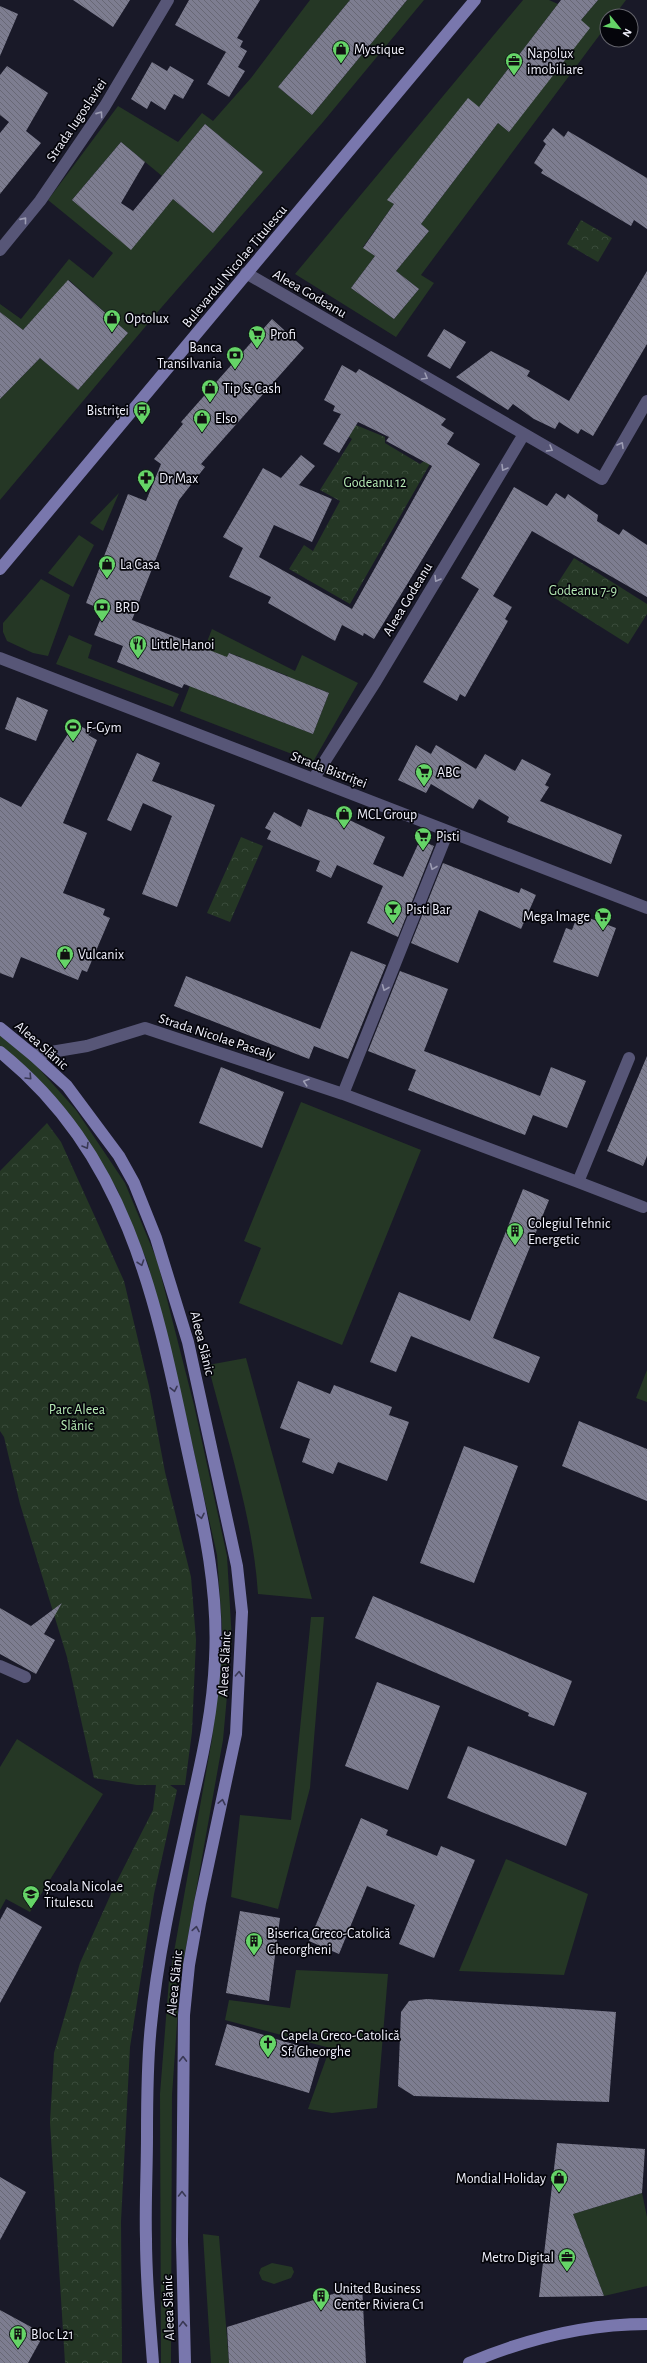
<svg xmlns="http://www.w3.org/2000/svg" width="647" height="2363" font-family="'Alegreya Sans',sans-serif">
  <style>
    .green { fill: #253725; fill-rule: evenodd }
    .park { fill: url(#park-crowns) }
    .building { fill: url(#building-back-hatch) }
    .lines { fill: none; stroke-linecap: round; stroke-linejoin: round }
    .street { stroke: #575677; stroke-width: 12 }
    .secondary { stroke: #7977ad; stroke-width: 12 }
    .oneway { stroke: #9c9cb3 }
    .oneway2 { stroke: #393854 }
    .labels { text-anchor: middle; stroke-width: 3.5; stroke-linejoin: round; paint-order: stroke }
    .poi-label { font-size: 14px; fill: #f1f1fc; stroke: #05050b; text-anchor: start }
    .street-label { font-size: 14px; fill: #f1f1fc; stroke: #05050b }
    .park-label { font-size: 14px; fill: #b5e9b4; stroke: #05050b }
  </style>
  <defs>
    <pattern id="park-crowns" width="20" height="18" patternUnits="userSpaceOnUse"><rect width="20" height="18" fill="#253725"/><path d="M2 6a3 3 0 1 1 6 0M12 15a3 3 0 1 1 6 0" fill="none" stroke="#3a4b3b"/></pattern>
    <pattern id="building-back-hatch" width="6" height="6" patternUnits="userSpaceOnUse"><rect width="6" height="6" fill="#7d7d90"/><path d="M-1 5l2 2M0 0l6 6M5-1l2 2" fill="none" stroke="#686875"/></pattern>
  </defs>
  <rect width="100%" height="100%" fill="#191928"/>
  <!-- green -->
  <path class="green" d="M310,0H350L278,87L312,115L407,0H424L323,122L161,308L0,500V399L40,358L78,390L128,333L69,280L23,330L0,312V304L21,319L69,259L93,278L113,253L48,200L118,106L178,142L202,113L213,121L251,78ZM205,124L263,172L213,233L173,199L131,249L72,200L121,142L162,176Z
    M523,0H549L558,4L479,107L388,200L394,204L363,247L375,256L351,288L394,319L419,289L396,271L429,231L421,224L498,123L509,132L581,20L598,0H626L614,16H607V25L421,275L434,283L396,337L295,274Z
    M119,493L103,531L90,523Z
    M79,535L94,545L73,587L48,573Z
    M41,579L70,595L48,656L33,653L7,641L3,632V623Z
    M212,629L295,671L302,655L358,683L313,762L180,711ZM229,653L241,657L239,664L267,675L270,669L288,676L285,682L315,687L329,693L313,734L212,695Z
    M69,635L92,645L88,658L179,694L173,707L56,664Z
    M0,1034L34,1063L76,1110L125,1183L157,1260L194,1405L227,1556L232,1641L223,1740L180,1981L172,2095L171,2363H161L160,2094L169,1980L212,1739L223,1641L217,1555L184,1408L148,1264L117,1189L70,1117L27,1068L0,1046Z
    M301,1102L421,1150L342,1345L239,1303L261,1248L244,1241Z
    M246,1358L312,1599L258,1594C253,1517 227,1440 208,1365Z
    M647,1370V1402L636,1398Z
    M311,1617H324L310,1788L278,1909L231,1897L240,1815L291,1820Z
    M17,1739L103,1794L30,1912L6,1899L0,1910V1767Z
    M506,1859L588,1894L564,1975L459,1971Z
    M296,1970L388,1974L377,2108L332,2113L308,2109L330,2048L225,2020L229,2000L290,2008Z
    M642,2193L647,2217V2286L604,2296L573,2214Z
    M203,2234L219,2236L229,2363H211Z
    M272,2263L292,2267L294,2272L291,2278L274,2284L262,2280L259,2273L261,2268Z"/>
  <!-- park -->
  <path class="park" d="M581,220L612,238L598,262L567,244Z
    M351,423L385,437V443L420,464L424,461L430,464L350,604L289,569L304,545L313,551L340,501L320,490L352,439L344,433Z
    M574,558L647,604V614L628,644L550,595Z
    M241,837L263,846L230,922L207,913Z
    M47,1123L61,1142L124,1281L149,1386L165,1472L191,1577L196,1640L192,1732L185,1785H170L177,1790L154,1894L130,2047L121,2221L122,2363H65L50,2122L54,2053L80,1963L115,1885L153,1810L156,1785H137L94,1778L67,1657L20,1504L4,1437L0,1431V1171Z"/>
  <!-- building -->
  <path class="building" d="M73,0H130L113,27Z
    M189,0H260L237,38L243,41L240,47L247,51L238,67L245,71L229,97L207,84L226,52L175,25Z
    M350,0H407L312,115L278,87Z
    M561,0H598L581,20L590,28L509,132L498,123L421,224L429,231L396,271L419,289L394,319L351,288L375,256L363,248L394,204L387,200L468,98L479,107Z
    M0,6L18,14L0,56Z
    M152,62L167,71L170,66L194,80L183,99L174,94L165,110L151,101L147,109L131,99Z
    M7,66L48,93L26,131L41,143L0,194V133L9,122L0,115V75Z
    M205,124L263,172L213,233L173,199L131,250L72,200L121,142L145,162L121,203L133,211Z
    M553,128L564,137L568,131L647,178V229L634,220L631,226L541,173L543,170L534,163L546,144L543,141Z
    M647,271V344L593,436L581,429L578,434L559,422L555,429L534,419L513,404L508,410L456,377L491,351L530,371L527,376L569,401Z
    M68,280L128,333L78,390L40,358L0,399V312L23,330Z
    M272,319L304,348L201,464L205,467L179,500L132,620L227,657L229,653L329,693L313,734L184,684L182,688L117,662L123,646L94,635L104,610L86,603L128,494L146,501L161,464L154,459L183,424L181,422Z
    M444,329L466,342L450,369L427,356Z
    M342,365L356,373L359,369L446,419L441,425L454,433L447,444L480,464L374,639L364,633L363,636L342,625L335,641L268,603L271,597L229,577L243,548L223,537L263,468L281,478L301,455L315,466L299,485L332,499L312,542L274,525L259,557L352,609L432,466L386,441L389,437L358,422L339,453L323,444L341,414L333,411L335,406L324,400Z
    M514,487L547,506L556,493L565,499L568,494L598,515L597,521L619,535L623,529L647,545V597L532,531L493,596L512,607L505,619L508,621L465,697L460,694L457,701L423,682L479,589L461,578Z
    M17,697L48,710L36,741L5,729Z
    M75,723L91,732L88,735L97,740L63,823L87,833L63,893L105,909L103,915L110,918L87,972L82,970L78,980L21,957L13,978L0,973V797L21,807Z
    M416,745L431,754L436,745L476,769L485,754L515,771L522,759L551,774L545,785L549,787L540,801L622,835L611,864L507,822L509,817L479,799L473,809L431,784L426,793L398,780Z
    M137,753L160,763L152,781L215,805L177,907L142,894L172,816L143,803L131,831L107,820Z
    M308,809L339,821L341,816L385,837L373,864L403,877L420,840L434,846L398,937L367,923L383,886L337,865L331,878L316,871L320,861L267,839L271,831L265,828L274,812L301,827Z
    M443,863L519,893L521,888L536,895L521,929L479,910L458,963L411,943Z
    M578,914L616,928L598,977L553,962L566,928L572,930Z
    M351,951L386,965L348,1059L314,1046L309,1059L174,1006L186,976L320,1029Z
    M400,971L448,989L424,1051L540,1096L551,1067L586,1081L567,1128L533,1115L525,1135L408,1090L416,1070L368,1051Z
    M647,1056V1156L643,1166L607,1151Z
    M221,1067L284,1092L262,1148L199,1123Z
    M523,1189L549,1200L493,1338L540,1357L529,1383L411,1336L396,1372L370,1362L399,1292L470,1321Z
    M298,1381L330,1394L334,1385L392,1407L389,1415L409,1422L387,1481L338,1462L333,1474L302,1462L310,1439L280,1428Z
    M579,1421L647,1449V1501L562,1466Z
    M464,1446L518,1466L474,1583L420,1563Z
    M373,1596L572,1681L554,1726L528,1716L529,1713L355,1638Z
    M62,1603L44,1634L55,1640L36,1674L0,1654V1608L31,1626Z
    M377,1682L440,1706L408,1790L345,1766Z
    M468,1746L587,1793L566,1846L447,1798Z
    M361,1818L388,1830L386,1835L437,1856L441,1846L475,1860L434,1958L399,1944L415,1905L367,1886L339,1954L309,1941Z
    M7,1907L42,1927L0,2003V1920Z
    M240,1911L280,1918L269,2001L226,1993Z
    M427,1999L616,2012L609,2102L414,2096L398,2086L401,2012L409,2001Z
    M227,2024L264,2035L263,2044L266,2045L269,2037L321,2052L309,2093L215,2065Z
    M557,2143L645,2149L642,2193L573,2214L604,2296L539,2297Z
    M0,2177L26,2192L0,2240Z
    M362,2285L366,2363H229L227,2327Z
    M0,2310L44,2334L28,2363H0Z"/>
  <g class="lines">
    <!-- street -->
    <path class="street" d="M0,250L40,201L105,106L168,0
      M246,273L602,479L647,401
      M0,658L647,908
      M314,778L376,681L524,434
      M33,1055L87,1046L145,1028L343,1094L578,1182L629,1058
      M343,1094L448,831
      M578,1182L643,1207
      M0,1666L25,1677"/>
    <!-- secondary -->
    <path class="secondary" d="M0,569L475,0
      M0,1028L33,1055L67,1086L119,1156L134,1183L156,1238L188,1342L237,1566L242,1612L236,1734L200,1903L189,1965L184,2015L182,2242L185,2363
      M0,1052C127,1155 155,1296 187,1448C202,1517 219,1587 215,1659C213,1708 203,1754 192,1802C176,1875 158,1950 151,2025C147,2062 147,2099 147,2136C147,2170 145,2205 146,2239C146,2280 150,2322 153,2363
      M469,2363C526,2339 585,2324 647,2324"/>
  </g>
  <!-- one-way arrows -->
  <defs><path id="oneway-chevron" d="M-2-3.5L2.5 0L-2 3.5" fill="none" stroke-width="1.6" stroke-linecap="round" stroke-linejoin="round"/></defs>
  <g class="oneway">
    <use href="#oneway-chevron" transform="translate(100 114) rotate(-55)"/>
    <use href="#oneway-chevron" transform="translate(24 220) rotate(-51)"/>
    <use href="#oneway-chevron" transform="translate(425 377) rotate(30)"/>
    <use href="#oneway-chevron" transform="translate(621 445) rotate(-60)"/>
    <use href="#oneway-chevron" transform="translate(550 449) rotate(30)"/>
    <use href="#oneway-chevron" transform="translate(504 468) rotate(121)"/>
    <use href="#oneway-chevron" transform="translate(437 579) rotate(121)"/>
    <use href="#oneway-chevron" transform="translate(433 867) rotate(112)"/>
    <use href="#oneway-chevron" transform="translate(385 988) rotate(112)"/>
    <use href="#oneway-chevron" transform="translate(306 1082) rotate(-162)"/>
  </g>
  <g class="oneway2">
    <use href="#oneway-chevron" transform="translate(29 1077) rotate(46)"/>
    <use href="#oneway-chevron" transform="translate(86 1146) rotate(59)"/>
    <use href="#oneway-chevron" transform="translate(141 1263) rotate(71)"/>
    <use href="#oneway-chevron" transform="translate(174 1389) rotate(78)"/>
    <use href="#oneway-chevron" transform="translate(201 1516) rotate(78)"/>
    <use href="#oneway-chevron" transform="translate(239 1674) rotate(-87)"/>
    <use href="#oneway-chevron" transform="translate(222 1802) rotate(-78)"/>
    <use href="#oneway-chevron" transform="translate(196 1929) rotate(-80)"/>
    <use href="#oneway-chevron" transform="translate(183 2059) rotate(-89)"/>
    <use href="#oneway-chevron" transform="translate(182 2194) rotate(-90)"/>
    <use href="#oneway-chevron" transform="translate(183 2324) rotate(-92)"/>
  </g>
  <!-- icons -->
  <defs>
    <g id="shop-pin" transform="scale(0.9)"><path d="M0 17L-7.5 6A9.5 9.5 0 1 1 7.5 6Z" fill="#65d467" stroke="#05050b"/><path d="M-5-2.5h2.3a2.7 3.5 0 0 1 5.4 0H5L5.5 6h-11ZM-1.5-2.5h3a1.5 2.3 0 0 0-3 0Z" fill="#111"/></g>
    <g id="office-pin" transform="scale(0.9)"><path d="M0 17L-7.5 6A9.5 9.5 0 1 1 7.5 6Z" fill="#65d467" stroke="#05050b"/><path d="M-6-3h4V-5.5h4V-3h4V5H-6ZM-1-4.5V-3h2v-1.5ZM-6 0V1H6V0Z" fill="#111"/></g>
    <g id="supermarket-pin" transform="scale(0.9)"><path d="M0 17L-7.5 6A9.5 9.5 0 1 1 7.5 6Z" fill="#65d467" stroke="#05050b"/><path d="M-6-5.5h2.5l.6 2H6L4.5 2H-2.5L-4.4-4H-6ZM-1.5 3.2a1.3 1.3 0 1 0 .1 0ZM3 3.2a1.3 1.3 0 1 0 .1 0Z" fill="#111"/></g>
    <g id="bank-pin" transform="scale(0.9)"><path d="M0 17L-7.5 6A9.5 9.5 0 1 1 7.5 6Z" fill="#65d467" stroke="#05050b"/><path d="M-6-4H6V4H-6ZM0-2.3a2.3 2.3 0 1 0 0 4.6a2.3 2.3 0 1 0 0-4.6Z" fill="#111"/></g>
    <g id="bus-pin" transform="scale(0.9)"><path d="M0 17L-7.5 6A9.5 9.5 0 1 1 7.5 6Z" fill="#65d467" stroke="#05050b"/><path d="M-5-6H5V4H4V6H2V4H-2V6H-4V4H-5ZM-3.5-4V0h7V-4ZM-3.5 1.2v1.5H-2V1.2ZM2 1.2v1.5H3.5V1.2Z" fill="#111"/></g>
    <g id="pharmacy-pin" transform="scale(0.9)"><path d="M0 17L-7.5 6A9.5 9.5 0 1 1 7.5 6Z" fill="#65d467" stroke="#05050b"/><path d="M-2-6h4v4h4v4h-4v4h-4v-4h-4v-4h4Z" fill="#111"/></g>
    <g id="restaurant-pin" transform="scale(0.9)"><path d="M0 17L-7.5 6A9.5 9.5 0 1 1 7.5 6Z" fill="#65d467" stroke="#05050b"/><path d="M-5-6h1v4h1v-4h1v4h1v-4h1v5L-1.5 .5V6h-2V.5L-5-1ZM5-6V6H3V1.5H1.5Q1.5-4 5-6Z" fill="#111"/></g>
    <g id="stadium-pin" transform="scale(0.9)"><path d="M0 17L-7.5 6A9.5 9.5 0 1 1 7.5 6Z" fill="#65d467" stroke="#05050b"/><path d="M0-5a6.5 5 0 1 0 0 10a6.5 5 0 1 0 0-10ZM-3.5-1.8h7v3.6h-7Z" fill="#111"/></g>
    <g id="bar-pin" transform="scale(0.9)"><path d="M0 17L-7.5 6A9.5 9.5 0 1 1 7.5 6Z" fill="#65d467" stroke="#05050b"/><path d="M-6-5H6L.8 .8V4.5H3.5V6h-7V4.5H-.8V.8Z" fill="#111"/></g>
    <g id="building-pin" transform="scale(0.9)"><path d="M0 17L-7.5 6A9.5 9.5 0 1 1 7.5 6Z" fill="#65d467" stroke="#05050b"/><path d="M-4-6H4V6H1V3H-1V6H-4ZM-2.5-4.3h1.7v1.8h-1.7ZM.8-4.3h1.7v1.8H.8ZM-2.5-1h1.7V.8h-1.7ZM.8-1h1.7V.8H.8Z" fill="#111"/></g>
    <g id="school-pin" transform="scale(0.9)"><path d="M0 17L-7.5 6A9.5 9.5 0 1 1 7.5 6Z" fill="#65d467" stroke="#05050b"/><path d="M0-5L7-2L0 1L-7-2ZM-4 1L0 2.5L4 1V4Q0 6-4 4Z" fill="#111"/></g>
    <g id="church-pin" transform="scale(0.9)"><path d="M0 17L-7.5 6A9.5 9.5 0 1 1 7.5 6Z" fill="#65d467" stroke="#05050b"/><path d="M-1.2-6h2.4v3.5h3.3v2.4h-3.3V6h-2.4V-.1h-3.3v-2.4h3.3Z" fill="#111"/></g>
  </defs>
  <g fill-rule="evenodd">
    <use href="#shop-pin" x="341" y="49"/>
    <use href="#office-pin" x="514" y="61"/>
    <use href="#shop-pin" x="112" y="318"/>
    <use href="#supermarket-pin" x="257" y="334"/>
    <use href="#bank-pin" x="235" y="355"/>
    <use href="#shop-pin" x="210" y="388"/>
    <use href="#bus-pin" x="142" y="410"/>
    <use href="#shop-pin" x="202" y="418"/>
    <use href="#pharmacy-pin" x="146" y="478"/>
    <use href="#shop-pin" x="107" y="564"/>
    <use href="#bank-pin" x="102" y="607"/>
    <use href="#restaurant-pin" x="138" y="644"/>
    <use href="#stadium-pin" x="73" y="727"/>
    <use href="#supermarket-pin" x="424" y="772"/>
    <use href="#shop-pin" x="344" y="814"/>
    <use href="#supermarket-pin" x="423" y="836"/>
    <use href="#bar-pin" x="393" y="909"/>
    <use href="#supermarket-pin" x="603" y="916"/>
    <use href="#shop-pin" x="65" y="954"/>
    <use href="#building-pin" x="515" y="1231"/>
    <use href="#school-pin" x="31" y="1894"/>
    <use href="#building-pin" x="254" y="1941"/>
    <use href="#church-pin" x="268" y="2043"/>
    <use href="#shop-pin" x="559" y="2178"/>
    <use href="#office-pin" x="567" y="2257"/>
    <use href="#building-pin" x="321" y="2296"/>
    <use href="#building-pin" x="18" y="2334"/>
  </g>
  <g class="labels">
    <!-- poi labels -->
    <g class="poi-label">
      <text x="354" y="54">Mystique</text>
      <text x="527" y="58">Napolux<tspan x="527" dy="16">imobiliare</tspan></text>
      <text x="125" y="323">Optolux</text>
      <text x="270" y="339">Profi</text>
      <text x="222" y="352" text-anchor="end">Banca<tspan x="222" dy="16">Transilvania</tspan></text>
      <text x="223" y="393">Tip &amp; Cash</text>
      <text x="129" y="415" text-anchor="end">Bistriței</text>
      <text x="215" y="423">Elso</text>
      <text x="159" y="483">Dr Max</text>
      <text x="120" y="569">La Casa</text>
      <text x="115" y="612">BRD</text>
      <text x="151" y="649">Little Hanoi</text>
      <text x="86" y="732">F-Gym</text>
      <text x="437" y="777">ABC</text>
      <text x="357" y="819">MCL Group</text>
      <text x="436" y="841">Pisti</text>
      <text x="406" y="914">Pisti Bar</text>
      <text x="590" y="921" text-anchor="end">Mega Image</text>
      <text x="78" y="959">Vulcanix</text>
      <text x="528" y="1228">Colegiul Tehnic<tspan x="528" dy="16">Energetic</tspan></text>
      <text x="44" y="1891">Școala Nicolae<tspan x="44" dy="16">Titulescu</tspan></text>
      <text x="267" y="1938">Biserica Greco-Catolică<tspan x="267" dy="16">Gheorgheni</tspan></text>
      <text x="281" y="2040">Capela Greco-Catolică<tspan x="281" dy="16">Sf. Gheorghe</tspan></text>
      <text x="546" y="2183" text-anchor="end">Mondial Holiday</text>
      <text x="554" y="2262" text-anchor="end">Metro Digital</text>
      <text x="334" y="2293">United Business<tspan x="334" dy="16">Center Riviera C1</tspan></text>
      <text x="31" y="2339">Bloc L21</text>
    </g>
    <!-- street labels -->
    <g class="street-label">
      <text transform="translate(76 120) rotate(-56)" y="5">Strada Iugoslaviei</text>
      <text transform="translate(234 266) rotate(-50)" y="5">Bulevardul Nicolae Titulescu</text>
      <text transform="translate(310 293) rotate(30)" y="5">Aleea Godeanu</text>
      <text transform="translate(407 599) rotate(-59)" y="5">Aleea Godeanu</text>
      <text transform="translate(329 769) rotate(21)" y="5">Strada Bistriței</text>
      <text transform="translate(217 1036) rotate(18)" y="5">Strada Nicolae Pascaly</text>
      <text transform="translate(42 1045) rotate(41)" y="5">Aleea Slănic</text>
      <text transform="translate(203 1343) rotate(76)" y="5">Aleea Slănic</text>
      <text transform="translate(224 1664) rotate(-87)" y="5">Aleea Slănic</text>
      <text transform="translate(174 1983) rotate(-84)" y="5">Aleea Slănic</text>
      <text transform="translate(168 2308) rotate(-92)" y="5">Aleea Slănic</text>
    </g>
    <!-- park labels -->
    <g class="park-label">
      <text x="375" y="487">Godeanu 12</text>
      <text x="583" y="595">Godeanu 7-9</text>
      <text x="77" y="1414">Parc Aleea<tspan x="77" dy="16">Slănic</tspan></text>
    </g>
  </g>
  <!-- north arrow -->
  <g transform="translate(619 28) rotate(120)"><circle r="19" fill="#05050b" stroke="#63636b"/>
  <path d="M0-3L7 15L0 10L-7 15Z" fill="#65d467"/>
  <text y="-6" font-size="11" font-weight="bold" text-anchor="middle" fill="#f1f1fc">N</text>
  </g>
</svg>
